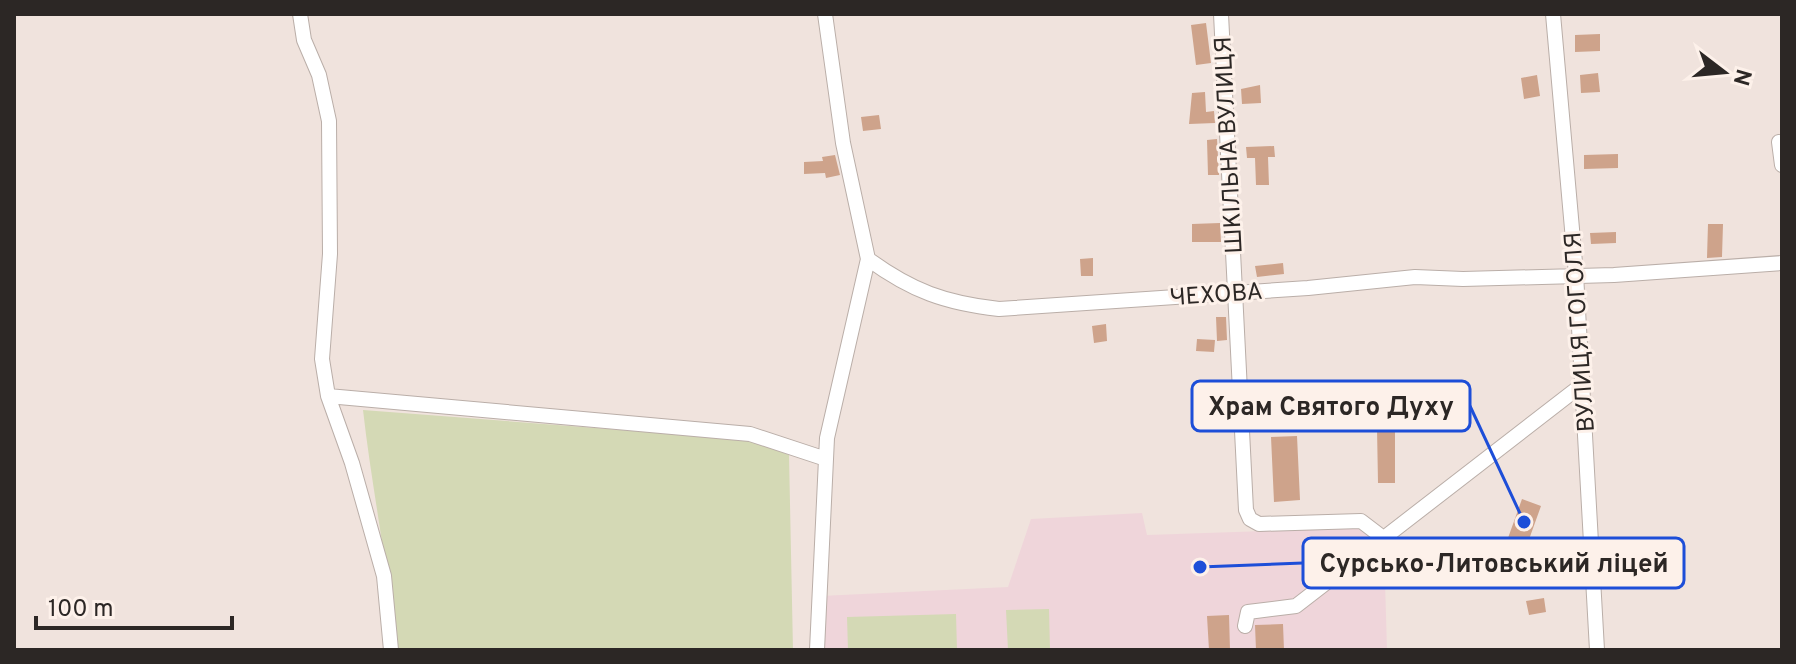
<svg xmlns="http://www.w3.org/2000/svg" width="1796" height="664" font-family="Overpass,sans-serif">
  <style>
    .education { fill: #efd5da }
    .green { fill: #d4d9b5 }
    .building { fill: #cea38b }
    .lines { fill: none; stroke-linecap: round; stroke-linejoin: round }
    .minor-casing { stroke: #baaea8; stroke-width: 16 }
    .minor { stroke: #fff; stroke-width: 14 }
    .labels { text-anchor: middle; stroke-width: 6; stroke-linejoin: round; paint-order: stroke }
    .street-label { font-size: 24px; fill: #2c2725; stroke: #fdf1ea }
    .leader { fill: none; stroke: #1d4ed8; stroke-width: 3 }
    .callout-dot { fill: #1d4ed8; stroke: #fdf1ea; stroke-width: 3 }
    .callout { fill: #fdf1ea; stroke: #1d4ed8; stroke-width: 3 }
    .callout-label { font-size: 26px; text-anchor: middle; font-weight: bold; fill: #2c2725 }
  </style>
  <rect width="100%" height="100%" fill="#f0e3dd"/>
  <!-- education -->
  <path class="education" d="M1142,513L1147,535L1357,528L1384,547L1387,650H823L821,596L1008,587L1031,519Z"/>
  <!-- green -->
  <path class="green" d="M363,410L751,440L789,455L793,650H395C389,569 372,490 363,410Z
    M1049,609L1050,650H1008L1006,610Z
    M956,614L957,650H848L847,617Z"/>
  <!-- building -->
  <path class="building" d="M1206,23L1211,63L1196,65L1191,25Z
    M1600,34V51L1575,52V35Z
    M1598,73L1600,92L1581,93L1580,75Z
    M1537,75L1540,96L1524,99L1521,78Z
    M1260,85L1261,103L1242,104L1241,89Z
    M1205,92L1206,112L1214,111L1215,123L1189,124L1192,93Z
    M879,115L881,129L863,131L861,117Z
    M1217,139L1219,175H1208L1207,140Z
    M1274,146L1275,157H1268L1269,185H1256L1255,158H1247L1246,147Z
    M1618,154V168L1584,169V155Z
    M835,155L840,175L826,178L825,173L804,174V162L823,161L822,157Z
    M1220,223L1221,242H1192V224Z
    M1708,224H1723L1722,257L1707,258Z
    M1616,232V243L1591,244L1590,233Z
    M1093,258V276H1081L1080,259Z
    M1283,263L1284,274L1257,277L1255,266Z
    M1216,317H1226L1227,340L1217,341Z
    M1106,324L1107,341L1094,343L1092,326Z
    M1197,339L1215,340L1214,352L1196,351Z
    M1377,428H1395V483H1378Z
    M1297,436L1300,500L1274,502L1271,437Z
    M1522,499L1541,506L1527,545L1508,538Z
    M1544,598L1546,612L1529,615L1526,601Z
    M1229,615L1230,650H1209L1207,616Z
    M1283,624L1284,650H1256L1255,625Z"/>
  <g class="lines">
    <!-- minor casing -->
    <g class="minor-casing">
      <path id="minor" d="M300,14L304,40L319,75L329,121L330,254L322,359L328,396L352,463L384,576L391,650
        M1221,14L1246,510L1250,519L1259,524L1361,521L1382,537
        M1553,14L1576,274L1597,650
        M1779,142L1782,165
        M868,259C912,291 945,303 999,309L1308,288L1415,277L1463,279L1614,275L1782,263
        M328,396L750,434L826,459
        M1245,626L1248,612L1296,606L1583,384
        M817,650L827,438L868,259L843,143L825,14"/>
    </g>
    <!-- minor -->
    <use href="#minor" class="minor"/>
  </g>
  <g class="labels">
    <!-- street labels -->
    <g class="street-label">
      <text transform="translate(1228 145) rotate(-93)" y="8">ШКІЛЬНА ВУЛИЦЯ</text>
      <text transform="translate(1216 294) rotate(-4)" y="8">ЧЕХОВА</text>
      <text transform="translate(1579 332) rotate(-94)" y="8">ВУЛИЦЯ ГОГОЛЯ</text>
    </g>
  </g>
  <!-- callouts -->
  <path class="leader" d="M1524 522L1470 406M1200 567L1303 563"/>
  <g class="callout-dot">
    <circle cx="1524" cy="522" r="8"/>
    <circle cx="1200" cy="567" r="8"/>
  </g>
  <g class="callout">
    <rect x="1192" y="381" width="278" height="50" rx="8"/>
    <rect x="1303" y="538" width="381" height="50" rx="8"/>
  </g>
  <g class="callout-label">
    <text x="1331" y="415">Храм Святого Духу</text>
    <text x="1494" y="572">Сурсько-Литовський ліцей</text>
  </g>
  <!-- border -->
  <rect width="1796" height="664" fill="none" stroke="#2c2725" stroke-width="32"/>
  <!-- north arrow -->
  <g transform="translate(1724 72) rotate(106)" stroke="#fdf1ea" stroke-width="6" paint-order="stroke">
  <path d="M0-6L14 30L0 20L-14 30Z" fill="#2c2725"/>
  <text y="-12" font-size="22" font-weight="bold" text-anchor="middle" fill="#2c2725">N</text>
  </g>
  <!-- scale -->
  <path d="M36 616v12h196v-12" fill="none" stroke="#2c2725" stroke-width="4"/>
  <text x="48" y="616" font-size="24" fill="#2c2725" stroke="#fdf1ea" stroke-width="6" paint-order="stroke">100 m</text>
</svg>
